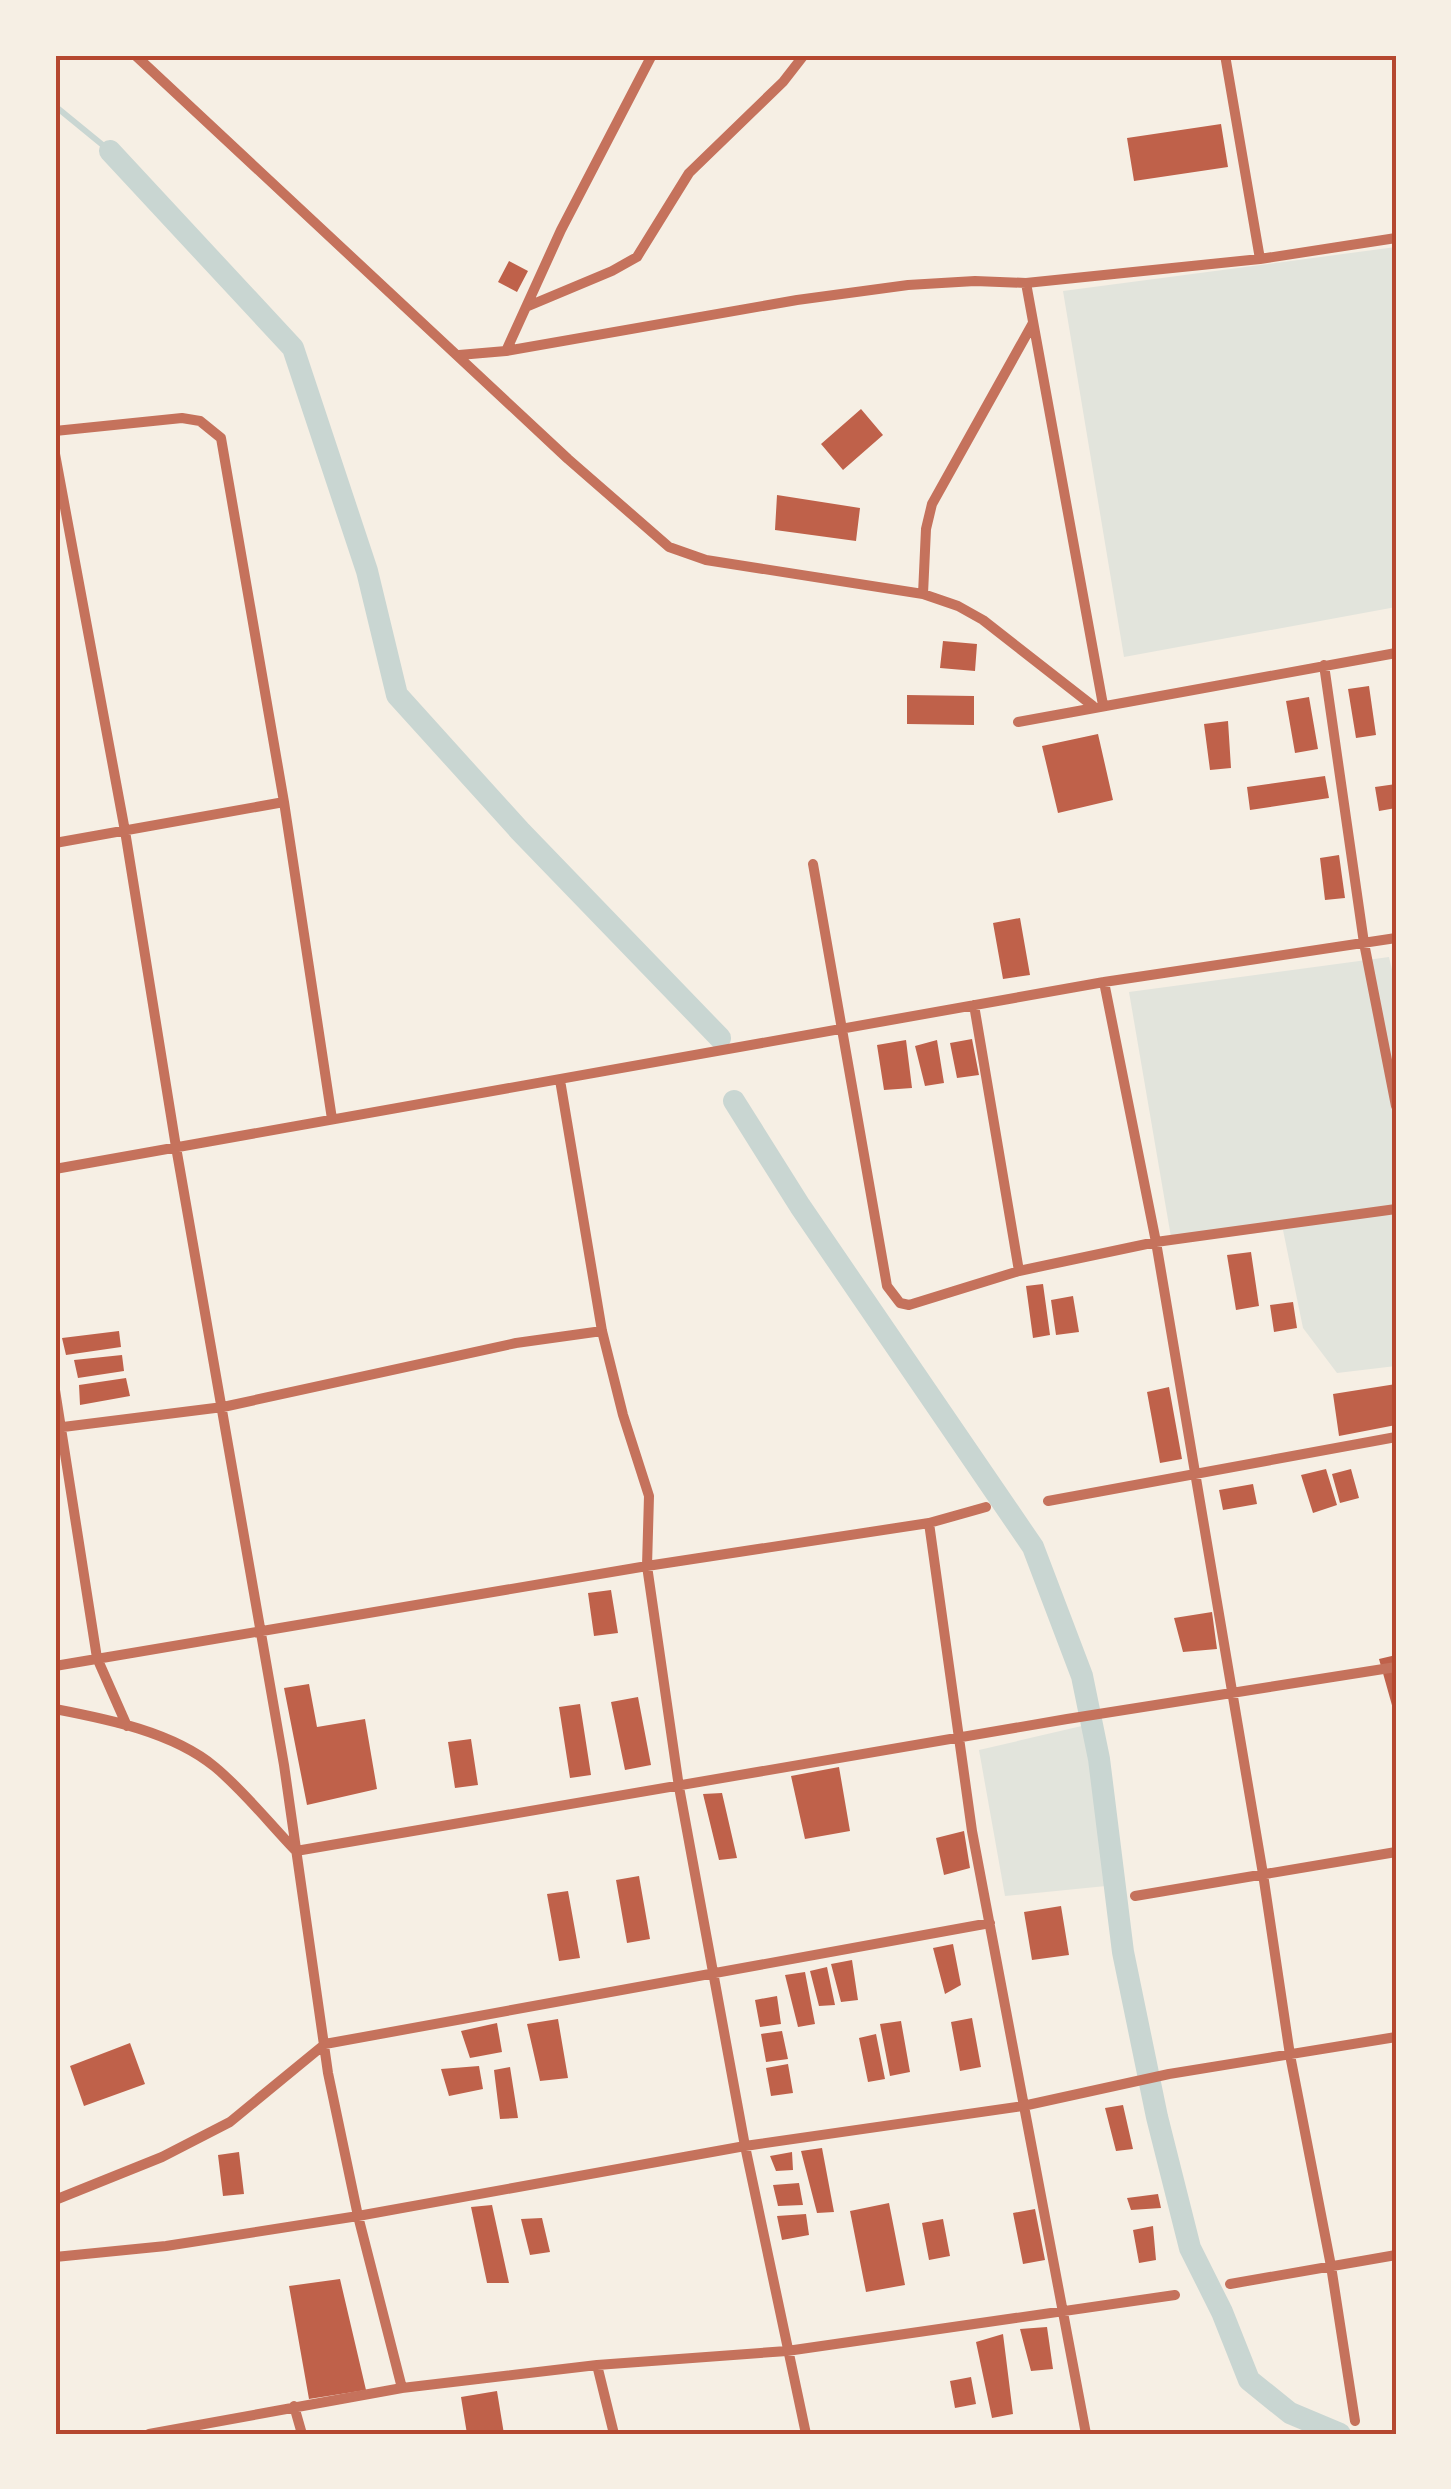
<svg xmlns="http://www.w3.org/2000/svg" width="1451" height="2489" font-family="'DejaVu Sans',sans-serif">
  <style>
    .green { fill: #e2e4dc }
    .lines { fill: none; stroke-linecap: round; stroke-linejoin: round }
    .stream { stroke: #c9d6d2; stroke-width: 6 }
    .canal { stroke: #c9d6d2; stroke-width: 22 }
    .building { fill: #bf614a }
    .minor { stroke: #c5725c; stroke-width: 10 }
    .neatline { fill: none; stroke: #b5482f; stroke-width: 4 }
  </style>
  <rect width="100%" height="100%" fill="#f6efe4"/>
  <!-- green -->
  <path class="green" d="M1396,247V607L1124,657L1063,291Z
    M1389,957L1396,986V1366L1337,1373L1303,1328L1283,1230L1172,1243L1129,992Z
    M1086,1725L1106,1886L1005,1896L979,1750Z"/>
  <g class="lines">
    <!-- stream -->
    <path class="stream" d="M55,106L110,151"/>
    <!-- canal -->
    <path class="canal" d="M110,151L293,348L367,571L397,695L520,831L720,1038
      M734,1101L800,1206L1033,1547L1082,1676L1099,1759L1123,1952L1157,2117L1190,2248L1222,2312L1249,2380L1290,2413L1340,2434"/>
  </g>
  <!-- building -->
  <path class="building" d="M1221,124L1228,167L1134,181L1127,138Z
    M509,261L528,271L517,292L498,282Z
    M861,409L883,435L843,470L821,444Z
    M777,495L860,508L856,541L775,530Z
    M943,641L977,644L975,671L940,668Z
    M1369,686L1376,735L1356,738L1348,689Z
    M907,695L974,696V725L907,724Z
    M1309,697L1318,749L1295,753L1286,701Z
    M1228,721L1231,768L1210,770L1204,724Z
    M1098,734L1113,800L1058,813L1042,746Z
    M1325,776L1329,798L1250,810L1247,787Z
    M1396,784V808L1379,811L1375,787Z
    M1339,855L1345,898L1325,900L1320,858Z
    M1020,918L1030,975L1003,979L993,923Z
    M972,1039L979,1075L957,1078L950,1043Z
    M906,1040L912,1088L884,1090L877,1045Z
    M937,1040L944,1083L925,1086L915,1046Z
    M1251,1252L1259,1306L1236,1310L1227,1255Z
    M1043,1284L1050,1335L1033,1338L1026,1286Z
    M1073,1296L1079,1332L1056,1335L1051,1300Z
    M1293,1302L1297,1328L1274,1332L1270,1305Z
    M119,1331L121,1347L66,1355L62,1338Z
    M122,1355L124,1371L78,1378L74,1360Z
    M126,1378L130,1396L80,1405L79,1385Z
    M1396,1384V1425L1339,1436L1333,1394Z
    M1169,1387L1182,1459L1160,1463L1147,1392Z
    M1326,1469L1337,1505L1313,1513L1301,1475Z
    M1351,1469L1359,1498L1340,1503L1332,1474Z
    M1253,1484L1257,1504L1223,1510L1219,1490Z
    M611,1590L618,1633L594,1636L588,1593Z
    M1212,1612L1217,1649L1183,1652L1174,1618Z
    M1396,1655V1715L1395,1716L1379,1659Z
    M309,1684L317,1727L365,1719L377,1789L307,1805L284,1688Z
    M638,1697L651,1765L625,1770L611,1702Z
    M580,1704L591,1775L570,1778L559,1707Z
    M471,1739L478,1785L455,1788L448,1742Z
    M839,1767L850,1831L805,1839L791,1776Z
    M722,1793L737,1858L719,1860L703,1794Z
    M964,1831L970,1868L944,1875L936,1838Z
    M639,1876L650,1939L627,1943L616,1880Z
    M568,1891L580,1958L559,1961L547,1894Z
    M1061,1906L1069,1955L1032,1960L1024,1912Z
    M953,1944L961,1985L945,1994L933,1948Z
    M852,1960L858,2000L841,2002L831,1964Z
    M827,1967L835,2005L819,2006L810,1971Z
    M805,1972L815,2024L798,2027L785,1975Z
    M777,1996L781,2024L760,2027L755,2000Z
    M972,2018L981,2067L960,2071L951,2022Z
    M558,2019L568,2078L540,2081L527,2024Z
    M901,2021L910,2072L890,2076L880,2024Z
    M497,2023L502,2052L470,2058L461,2031Z
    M782,2031L788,2059L766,2062L761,2034Z
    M876,2034L885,2079L868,2082L859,2038Z
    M130,2043L145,2084L84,2106L70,2066Z
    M788,2064L793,2093L771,2096L766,2068Z
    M479,2066L483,2089L449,2096L441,2069Z
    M510,2067L518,2118L500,2119L494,2070Z
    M1123,2105L1133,2149L1116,2151L1105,2108Z
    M822,2148L834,2212L817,2213L801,2151Z
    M239,2152L244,2194L223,2196L218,2155Z
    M792,2152L793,2170L776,2171L770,2156Z
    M799,2183L803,2205L778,2206L773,2185Z
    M1158,2194L1161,2208L1131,2210L1127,2198Z
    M889,2203L905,2285L866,2292L850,2211Z
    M492,2205L509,2283H487L471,2207Z
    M1035,2209L1045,2260L1023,2264L1013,2213Z
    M806,2214L809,2235L782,2240L777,2216Z
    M542,2218L550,2252L530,2255L521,2219Z
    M943,2219L950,2256L929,2260L922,2223Z
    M1153,2226L1156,2260L1139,2263L1133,2230Z
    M340,2279L366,2390L309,2399L289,2286Z
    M1047,2327L1053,2369L1031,2371L1020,2329Z
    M1003,2334L1013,2414L992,2418L976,2342Z
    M971,2377L976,2404L955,2408L950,2381Z
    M497,2391L504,2434H467L461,2397Z"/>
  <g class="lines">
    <!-- minor -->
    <path class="minor" d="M135,55L568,459L669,547L706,560L923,594L958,606L983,620L1093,706
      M1225,55L1260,259
      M1026,283L1103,705
      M526,307L612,271L637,257L689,173L783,82L804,55
      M506,351L561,230L652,55
      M459,355L506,351L797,300L908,285L975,281L1026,283L1260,259L1396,238
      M55,431L182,418L200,421L221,438L284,802L332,1119
      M55,454L125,831L176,1147L284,1765L328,2073L358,2216L402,2388
      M923,594L926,529L932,504L1033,323
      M1324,665L1364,943L1396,1106
      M1018,722L1396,653
      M55,843L284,802
      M813,864L887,1286L900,1303L909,1305L1019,1271L1156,1242L1396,1209
      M1104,982L1156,1242L1263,1874L1290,2055L1331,2266L1355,2421
      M974,1005L1019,1271
      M560,1080L602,1331L623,1415L649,1496L647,1566L679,1787L745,2146L806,2434
      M55,1169L1104,982L1396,938
      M55,1390L97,1658L127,1726
      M55,1428L223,1407L516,1343L602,1331
      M1048,1501L1396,1437
      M929,1523L972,1831L1086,2434
      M55,1666L647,1566L929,1523L986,1507
      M55,1709C107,1719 173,1732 215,1767C244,1791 269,1823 296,1851L1067,1719L1396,1667
      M1135,1896L1396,1852
      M55,2200L162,2157L230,2122L325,2044L990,1923
      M55,2257L166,2246L358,2216L745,2146L1023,2106L1169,2074L1396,2037
      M1230,2284L1396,2255
      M597,2365L614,2434
      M294,2406L302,2434
      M149,2434L402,2388L597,2365L787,2351L1175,2295"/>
  </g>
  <!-- border -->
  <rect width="1451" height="2489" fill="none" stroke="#f6efe4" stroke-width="115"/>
  <rect x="58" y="58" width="1336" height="2374" class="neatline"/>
</svg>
